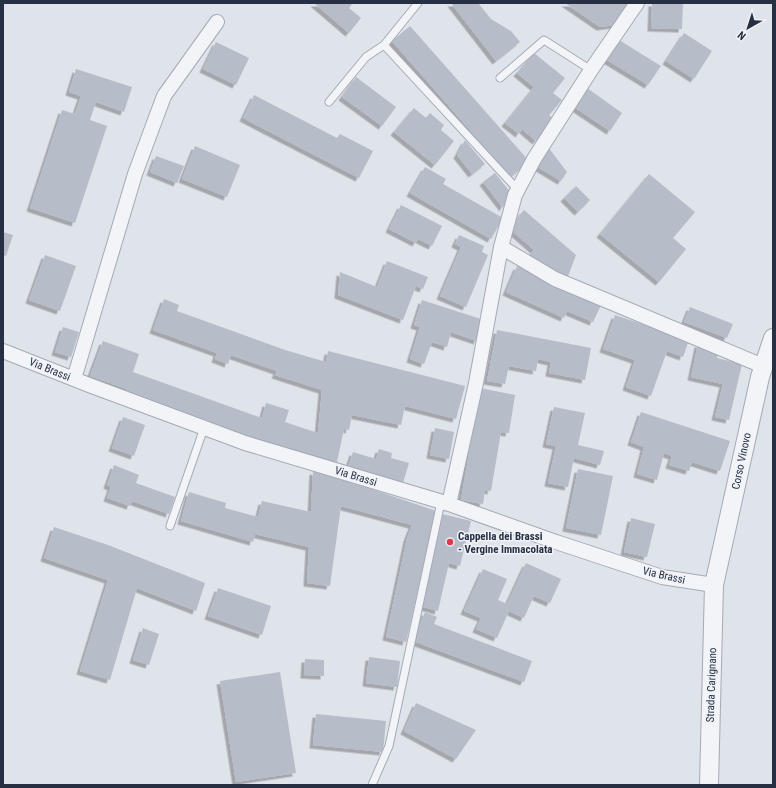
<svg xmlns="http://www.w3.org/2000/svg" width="776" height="788" font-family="'Roboto Condensed',sans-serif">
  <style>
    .building { fill: #b6bcc8; filter: url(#shadow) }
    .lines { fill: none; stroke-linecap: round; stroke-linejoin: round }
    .service-casing { stroke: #a4aab5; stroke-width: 9 }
    .minor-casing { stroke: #a4aab5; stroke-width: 16 }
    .tertiary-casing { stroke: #a4aab5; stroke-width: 20 }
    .service { stroke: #f3f4f8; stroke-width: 7 }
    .minor { stroke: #f3f4f8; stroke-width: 14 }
    .tertiary { stroke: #f3f4f8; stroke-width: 18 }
    .poi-dot { fill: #db394e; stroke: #eff2f7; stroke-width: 1.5 }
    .labels { text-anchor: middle; stroke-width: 3; stroke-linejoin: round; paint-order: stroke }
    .street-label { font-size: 11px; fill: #273043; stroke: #eff2f7 }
    .poi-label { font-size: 11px; font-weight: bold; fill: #273043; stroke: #eff2f7; text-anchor: start }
  </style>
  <defs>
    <filter id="shadow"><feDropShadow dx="-3.5" dy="3.5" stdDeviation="0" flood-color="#0004"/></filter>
  </defs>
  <rect width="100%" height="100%" fill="#dfe3ea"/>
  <!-- building -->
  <path class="building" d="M314,3H353L349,8L361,18L349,33Z
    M451,3H478L491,19L511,31L520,42L496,61Z
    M565,3H630L615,25L600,27Z
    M652,3H683L682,29L651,28Z
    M410,26L529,161L511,177L392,41Z
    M684,33L712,51L694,79L666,61Z
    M619,40L661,66L648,85L607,60Z
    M216,42L249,58L236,85L203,69Z
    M534,53L565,78L553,93L562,100L549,115L554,119L536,141L522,129L519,134L505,123L534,87L517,73Z
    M76,69L132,87L124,112L96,102L90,120L107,126L75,223L30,208L62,110L75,114L81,96L69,92Z
    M356,77L396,107L382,126L342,97Z
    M587,88L622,113L610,131L574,107Z
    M254,95L337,138L340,134L373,151L359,178L243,118Z
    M414,108L426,118L430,113L444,125L441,130L454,141L435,165L394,132Z
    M465,140L485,164L472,174L457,155Z
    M195,146L240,165L227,197L182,179Z
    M548,147L567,172L561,181L536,166Z
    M156,156L184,166L177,183L150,172Z
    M425,167L446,179L443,184L503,218L491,239L410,193Z
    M495,173L510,192L503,208L483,182Z
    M649,174L695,212L673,238L686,249L659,282L600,234Z
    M576,186L590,200L578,212L564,198Z
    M401,205L442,226L432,246L418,239L416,243L389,229Z
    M524,210L576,255L567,279L558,272L554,276L530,255L534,250L509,228Z
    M3,232L13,235L6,256L3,255Z
    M459,235L484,246L482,252L488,255L466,307L440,296L461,247L455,244Z
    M45,255L76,266L60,311L29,300Z
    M387,261L428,277L423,289L416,286L403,320L338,295L340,272L377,287Z
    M517,266L602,303L593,322L567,311L564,318L506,292Z
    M164,299L179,305L177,311L285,350L326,362L328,351L465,386L456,419L405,406L401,425L352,415L349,430L344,429L337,462L314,457L313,459L126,392L127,389L90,376L103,341L139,354L133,372L262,418L266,403L289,410L285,422L318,433L322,390L275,375L277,371L231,355L228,364L215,359L217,353L153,330Z
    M422,300L484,320L477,341L451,332L447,347L432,342L424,364L410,359L420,327L414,325Z
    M690,307L733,324L727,338L684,322Z
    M615,315L689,340L683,357L667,351L651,396L626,387L635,360L603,349Z
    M63,327L79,332L71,357L55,352Z
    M497,330L591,348L585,380L549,373L551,362L538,359L536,371L509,366L505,384L487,381Z
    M698,344L719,348L717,358L742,364L729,420L715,417L723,384L691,377Z
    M480,388L515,395L509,433L501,432L491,491L485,490L483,504L461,500Z
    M554,407L585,413L578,445L604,451L600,465L574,458L568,487L548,483L556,446L546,444Z
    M641,412L730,441L720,471L692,462L689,471L669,465L672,456L664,453L657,480L637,474L644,447L631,442Z
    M123,417L145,425L134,456L112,448Z
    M435,428L454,432L449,459L430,455Z
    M379,449L392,453L391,458L409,463L402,486L347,470L353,452L376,459Z
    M114,465L139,475L136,483L175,497L169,514L132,501L130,506L107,498L111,487L107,485Z
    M578,469L613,476L601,535L566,528Z
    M313,471L345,480L436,511L406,642L386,637L407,538L412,525L341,506L330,586L307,583L309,547L255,534L253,542L181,521L189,492L226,503L225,508L258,517L262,501L311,512Z
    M442,514L471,521L460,566L449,563L438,611L420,606Z
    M631,518L655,524L647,557L624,552Z
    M54,527L108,545L205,583L196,611L137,588L110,680L80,671L108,580L44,558Z
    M526,563L561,579L550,603L534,596L524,618L509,611L497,638L476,629L481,618L464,611L483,569L507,579L498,600L507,604Z
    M218,588L271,606L262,635L208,616Z
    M425,612L437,617L434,624L532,661L524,682L413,641Z
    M143,628L159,634L149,665L133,660Z
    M369,657L400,661L397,687L366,683Z
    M305,659L324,660V676L304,675Z
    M280,672L296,773L236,782L220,681Z
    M416,703L476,730L456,759L404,731Z
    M316,714L386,721L383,752L313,745Z"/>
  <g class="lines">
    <!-- service casing -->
    <g class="service-casing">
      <path id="service" d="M418,3L384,45L518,190
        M500,78L544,40L591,70
        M329,102L366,57L384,45
        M170,526L204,428
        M372,785L389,746L441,502"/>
    </g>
    <!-- minor casing -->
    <g class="minor-casing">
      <path id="minor" d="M501,247L555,279L763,366
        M3,351L89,385L245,443L449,504L556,542L662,577L714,585
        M74,379L135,174L164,96L217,22
        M449,504L476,383L501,247L515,195L534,159L591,70L637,3"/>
    </g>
    <!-- tertiary casing -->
    <g class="tertiary-casing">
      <path id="tertiary" d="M709,785L714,585L760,377L773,338"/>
    </g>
    <!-- service -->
    <use href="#service" class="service"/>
    <!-- minor -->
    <use href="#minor" class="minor"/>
    <!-- tertiary -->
    <use href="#tertiary" class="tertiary"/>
  </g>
  <!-- markers -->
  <circle class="poi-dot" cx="450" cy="542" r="4"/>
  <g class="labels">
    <!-- street labels -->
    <g class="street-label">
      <text transform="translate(50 369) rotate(22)" y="4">Via Brassi</text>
      <text transform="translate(741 461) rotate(-78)" y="4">Corso Vinovo</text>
      <text transform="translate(356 476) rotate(17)" y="4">Via Brassi</text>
      <text transform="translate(664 575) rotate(13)" y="4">Via Brassi</text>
      <text transform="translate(711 685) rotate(-88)" y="4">Strada Carignano</text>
    </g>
    <!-- poi labels -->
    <g class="poi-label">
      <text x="458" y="540">Cappella dei Brassi<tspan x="458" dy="13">- Vergine Immacolata</tspan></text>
    </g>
  </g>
  <!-- border -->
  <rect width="776" height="788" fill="none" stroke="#273043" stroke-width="8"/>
  <!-- north arrow -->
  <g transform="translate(748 28) rotate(219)" stroke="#eff2f7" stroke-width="3" paint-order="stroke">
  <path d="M0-3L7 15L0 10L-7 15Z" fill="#273043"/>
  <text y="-6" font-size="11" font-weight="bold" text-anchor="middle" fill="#273043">N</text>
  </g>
</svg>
